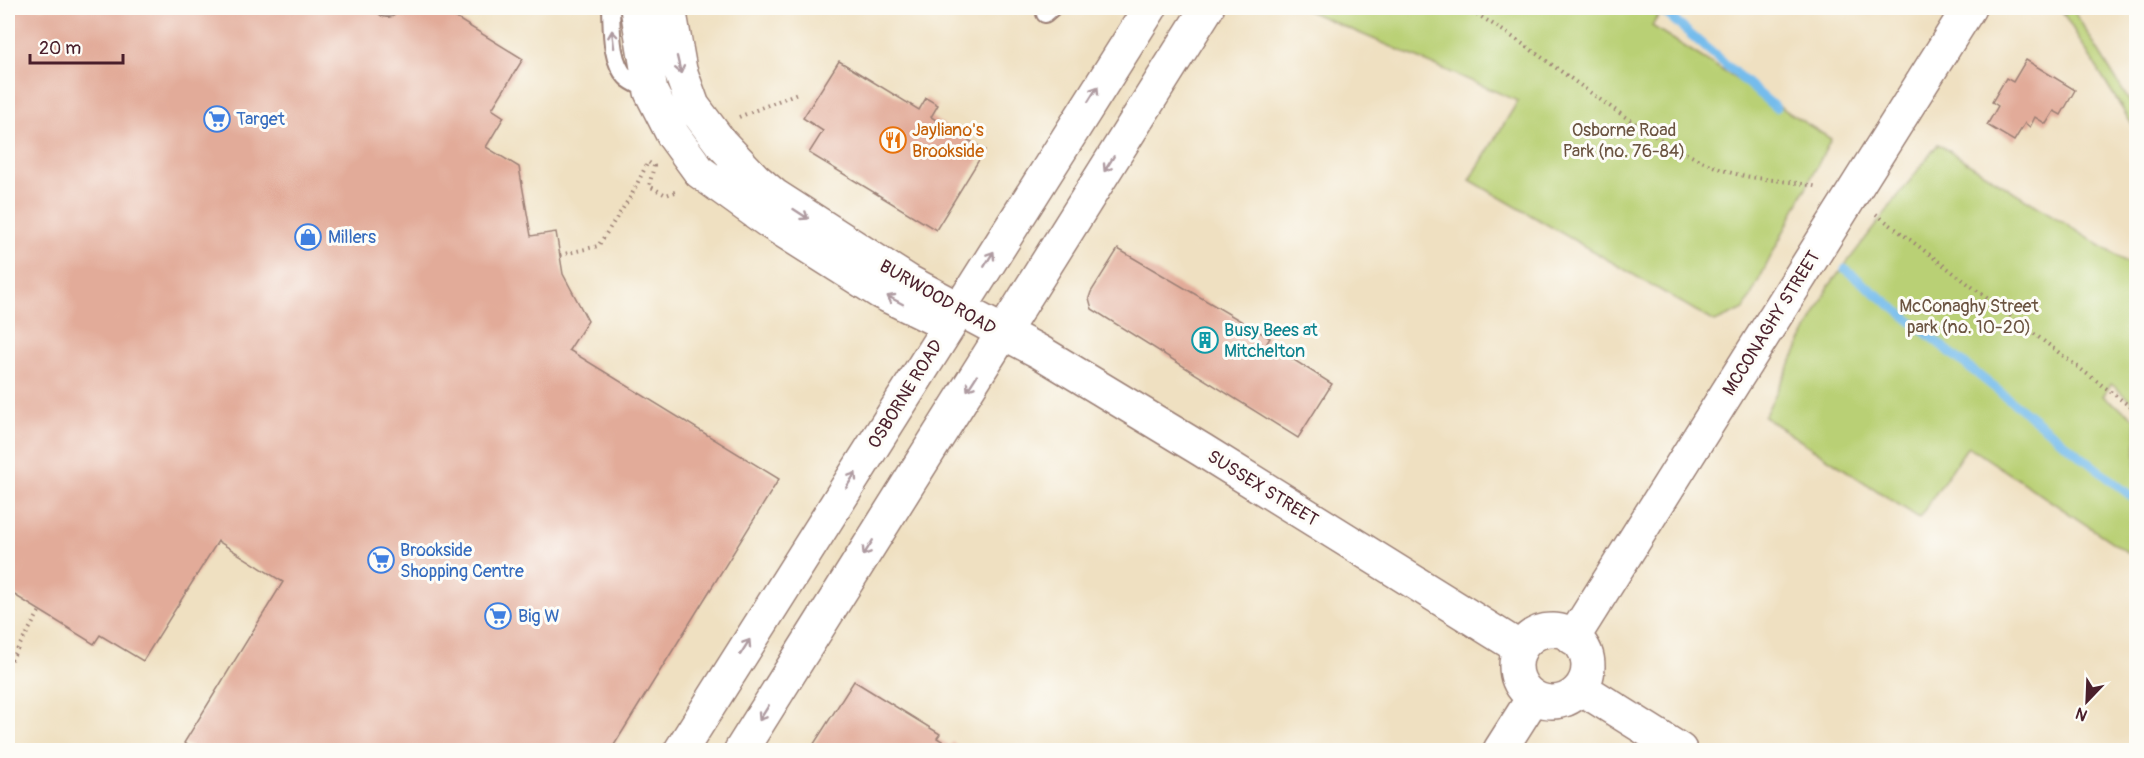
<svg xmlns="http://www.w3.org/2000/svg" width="2144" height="758" font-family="Pangolin,sans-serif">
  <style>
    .green { fill: #b9d074; stroke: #827850; stroke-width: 1.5 }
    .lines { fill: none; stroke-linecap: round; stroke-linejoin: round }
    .stream { stroke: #74bcec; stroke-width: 9 }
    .building { fill: #e2ab99 }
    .service-casing { stroke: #9c8076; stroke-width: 20 }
    .minor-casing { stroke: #9c8076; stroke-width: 36 }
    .tertiary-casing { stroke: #9c8076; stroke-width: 36 }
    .path { stroke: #9c8076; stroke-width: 4; stroke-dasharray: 1.5 4.5; stroke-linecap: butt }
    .service { stroke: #fff; stroke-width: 16 }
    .minor { stroke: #fff; stroke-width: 33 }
    .tertiary { stroke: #fff; stroke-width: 33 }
    .oneway { stroke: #ae9aa0 }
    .labels { text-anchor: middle; stroke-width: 6; stroke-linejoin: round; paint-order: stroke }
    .shop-label { font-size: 18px; fill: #366cbe; stroke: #fdfcf7; text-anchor: start }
    .food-label { font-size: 18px; fill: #c56008; stroke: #fdfcf7; text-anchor: start }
    .park-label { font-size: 18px; fill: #6b5441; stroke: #fdfcf7 }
    .street-label { font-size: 18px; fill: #4a1f2b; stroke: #fdfcf7 }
    .culture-label { font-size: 18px; fill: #0d838f; stroke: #fdfcf7; text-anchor: start }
  </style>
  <rect width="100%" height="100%" fill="#fdfcf7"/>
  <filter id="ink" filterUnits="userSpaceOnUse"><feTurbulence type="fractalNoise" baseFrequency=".0167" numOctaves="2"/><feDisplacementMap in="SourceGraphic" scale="12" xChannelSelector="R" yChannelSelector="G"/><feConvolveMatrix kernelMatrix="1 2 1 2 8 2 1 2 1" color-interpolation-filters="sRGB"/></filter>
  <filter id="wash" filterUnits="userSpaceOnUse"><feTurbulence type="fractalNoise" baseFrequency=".008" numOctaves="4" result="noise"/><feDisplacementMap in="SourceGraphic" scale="24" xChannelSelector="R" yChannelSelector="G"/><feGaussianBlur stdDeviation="1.35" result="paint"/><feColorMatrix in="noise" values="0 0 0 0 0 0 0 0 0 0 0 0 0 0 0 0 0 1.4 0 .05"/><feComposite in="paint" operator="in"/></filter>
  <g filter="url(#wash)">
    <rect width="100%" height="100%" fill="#efe0c1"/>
    <!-- green -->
    <path class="green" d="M1301,8H1663L1652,26L1831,139L1744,309L1715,322L1470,180L1518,101Z
      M2060,8H2072L2136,112V131Z
      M1938,144L2136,268V404L2111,384L2103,396L2136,419V558L1968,446L1919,518L1764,417L1829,286Z"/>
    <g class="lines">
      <!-- stream -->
      <path class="stream" d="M1654,8L1668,15L1776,108
        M1845,269L2136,500"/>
    </g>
    <g id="blocks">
      <!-- building -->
      <path class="building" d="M8,8H440L523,59L492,109L504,117L486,147L519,167L531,236L556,232L563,274L588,321L569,350L779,479L611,750H196L184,743L283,582L218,541L143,661L100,635L94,644L8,591Z
        M2026,60L2075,90L2061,115L2054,111L2046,124L2035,117L2030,127L2025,123L2014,141L1987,125L1998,106L1992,102L2006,78L2013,82Z
        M839,61L919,110L926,98L938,105L931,117L985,150L936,230L809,153L823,131L803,118Z
        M1118,249L1270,338L1267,343L1332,384L1298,438L1092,309L1089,298L1091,292Z
        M854,681L940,734L937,738L950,746L952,742L965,750H810Z"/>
    </g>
  </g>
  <g filter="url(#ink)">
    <use href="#blocks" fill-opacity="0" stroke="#9c8076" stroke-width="1.5"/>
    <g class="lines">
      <!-- service casing -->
      <g class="service-casing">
        <path id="service" d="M386,8H389
          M611,8C612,29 610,60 626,77C631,83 643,87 651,91
          M1045,14L1052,8"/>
      </g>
      <!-- minor casing -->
      <g class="minor-casing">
        <path id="minor" d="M1573,638L1969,8
          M1500,750L1533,698"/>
      </g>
      <!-- tertiary casing -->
      <g class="tertiary-casing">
        <path id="tertiary" d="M637,8L651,92L673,135L700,172L768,221L880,292L931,317
          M669,8L680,70L693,106L720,142L755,179L775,196L909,282L1040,352L1202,450L1520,648
          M1516 666a36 36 0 1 1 72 0a36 36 0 1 1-72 0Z
          M1581,688L1680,750
          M681,750L1150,8
          M741,750L1207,8"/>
      </g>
      <!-- path -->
      <path class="path" d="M1466,8C1553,57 1626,131 1720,169C1751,181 1786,179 1818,187
        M739,117L800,92
        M1876,214L2136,411
        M560,255L598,246L631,196L648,162L654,166L649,186L666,195L675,192
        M8,665L40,611"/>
      <!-- service -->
      <use href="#service" class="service"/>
      <!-- minor -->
      <use href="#minor" class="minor"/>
      <!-- tertiary -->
      <use href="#tertiary" class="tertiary"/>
    </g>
    <!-- one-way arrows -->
    <defs><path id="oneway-shaft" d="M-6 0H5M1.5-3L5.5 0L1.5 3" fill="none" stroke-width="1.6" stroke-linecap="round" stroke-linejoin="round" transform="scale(1.5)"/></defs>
    <g class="oneway">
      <use href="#oneway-shaft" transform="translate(613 39) rotate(-97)"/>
      <use href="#oneway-shaft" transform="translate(679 65) rotate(77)"/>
      <use href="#oneway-shaft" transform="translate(1093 94) rotate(-58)"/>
      <use href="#oneway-shaft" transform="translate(1109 164) rotate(122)"/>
      <use href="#oneway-shaft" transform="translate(801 214) rotate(33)"/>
      <use href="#oneway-shaft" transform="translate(989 259) rotate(-58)"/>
      <use href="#oneway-shaft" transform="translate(895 300) rotate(-152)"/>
      <use href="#oneway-shaft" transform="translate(972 383) rotate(123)"/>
      <use href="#oneway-shaft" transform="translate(851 480) rotate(-58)"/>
      <use href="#oneway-shaft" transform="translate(868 548) rotate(122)"/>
      <use href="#oneway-shaft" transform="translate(745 647) rotate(-58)"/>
      <use href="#oneway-shaft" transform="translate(764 713) rotate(122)"/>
    </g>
  </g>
  <!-- icons -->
  <defs>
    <g id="supermarket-ring" transform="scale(1.35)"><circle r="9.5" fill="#fdfcf7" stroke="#3f7fe0" stroke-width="1.5"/><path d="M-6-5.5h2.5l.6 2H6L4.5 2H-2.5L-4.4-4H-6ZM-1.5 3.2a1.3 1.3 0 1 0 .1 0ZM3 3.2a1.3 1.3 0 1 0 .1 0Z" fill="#3f7fe0"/></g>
    <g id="restaurant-ring" transform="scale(1.35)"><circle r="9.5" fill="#fdfcf7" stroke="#e8710a" stroke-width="1.5"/><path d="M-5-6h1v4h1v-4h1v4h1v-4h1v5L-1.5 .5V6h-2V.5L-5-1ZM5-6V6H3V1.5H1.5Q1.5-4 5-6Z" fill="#e8710a"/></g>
    <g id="shop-ring" transform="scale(1.35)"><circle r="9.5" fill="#fdfcf7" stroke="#3f7fe0" stroke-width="1.5"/><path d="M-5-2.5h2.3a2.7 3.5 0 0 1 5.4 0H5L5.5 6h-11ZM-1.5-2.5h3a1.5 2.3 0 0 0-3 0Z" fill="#3f7fe0"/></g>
    <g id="building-ring" transform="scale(1.35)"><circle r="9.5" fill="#fdfcf7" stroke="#0f9aa8" stroke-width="1.5"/><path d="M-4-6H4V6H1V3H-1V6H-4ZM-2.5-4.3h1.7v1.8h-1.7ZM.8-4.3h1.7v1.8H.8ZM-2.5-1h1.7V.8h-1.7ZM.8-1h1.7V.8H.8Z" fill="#0f9aa8"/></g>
  </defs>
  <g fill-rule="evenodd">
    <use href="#supermarket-ring" x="217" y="119"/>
    <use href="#restaurant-ring" x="893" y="140"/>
    <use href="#shop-ring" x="308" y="237"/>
    <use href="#building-ring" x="1205" y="340"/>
    <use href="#supermarket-ring" x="381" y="560"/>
    <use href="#supermarket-ring" x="498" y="616"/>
  </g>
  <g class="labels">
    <!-- shop labels -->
    <g class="shop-label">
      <text x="236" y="125">Target</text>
      <text x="328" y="243">Millers</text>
      <text x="400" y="556">Brookside<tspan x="400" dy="21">Shopping Centre</tspan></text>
      <text x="518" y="622">Big W</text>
    </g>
    <!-- food labels -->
    <g class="food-label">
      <text x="912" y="136">Jayliano's<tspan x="912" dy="21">Brookside</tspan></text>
    </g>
    <!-- park labels -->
    <g class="park-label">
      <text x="1624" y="136">Osborne Road<tspan x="1624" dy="21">Park (no. 76-84)</tspan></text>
      <text x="1969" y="312">McConaghy Street<tspan x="1969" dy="21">park (no. 10-20)</tspan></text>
    </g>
    <!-- street labels -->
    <g class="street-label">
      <text transform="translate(938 297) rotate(30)" y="6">BURWOOD ROAD</text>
      <text transform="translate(1771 323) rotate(-58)" y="6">MCCONAGHY STREET</text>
      <text transform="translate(905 394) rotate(-58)" y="6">OSBORNE ROAD</text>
      <text transform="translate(1263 488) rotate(32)" y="6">SUSSEX STREET</text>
    </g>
    <!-- culture labels -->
    <g class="culture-label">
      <text x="1224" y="336">Busy Bees at<tspan x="1224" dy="21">Mitchelton</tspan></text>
    </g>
  </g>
  <!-- margin -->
  <rect width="2144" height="758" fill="none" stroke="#fdfcf7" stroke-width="30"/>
  <!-- north arrow -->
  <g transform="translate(2087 701) rotate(203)" stroke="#fdfcf7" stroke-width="4.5" paint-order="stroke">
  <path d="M0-4.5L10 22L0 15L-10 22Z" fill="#4a1f2b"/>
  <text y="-9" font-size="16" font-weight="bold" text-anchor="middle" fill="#4a1f2b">N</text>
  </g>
  <!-- scale -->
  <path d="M30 54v9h93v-9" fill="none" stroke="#4a1f2b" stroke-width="3"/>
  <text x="39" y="54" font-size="18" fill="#4a1f2b" stroke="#fdfcf7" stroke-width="4.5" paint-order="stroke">20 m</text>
</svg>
